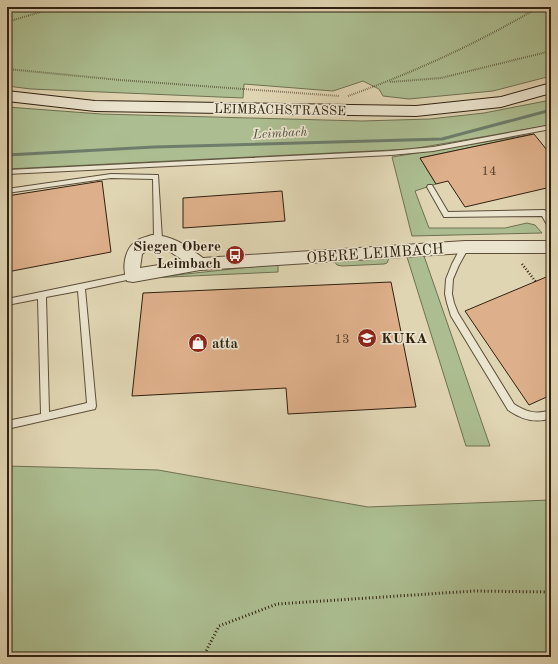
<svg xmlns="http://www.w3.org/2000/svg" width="558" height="664" font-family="'Old Standard TT',serif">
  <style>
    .green { fill: #acbe91; stroke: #6e7051 }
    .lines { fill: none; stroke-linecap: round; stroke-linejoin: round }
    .stream { stroke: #6d7c6b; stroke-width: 3 }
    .building { fill: #ddaf8a; stroke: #302111 }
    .service-casing { stroke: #5c4e3a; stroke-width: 2 }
    .minor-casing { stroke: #5c4e3a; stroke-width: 2 }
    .secondary-casing { stroke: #302111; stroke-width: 2 }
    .path-far2 { stroke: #302111; stroke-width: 2; stroke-dasharray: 0.5 1.5; stroke-linecap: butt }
    .path-far1 { stroke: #302111; stroke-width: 2.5; stroke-dasharray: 1 2; stroke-linecap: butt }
    .path { stroke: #302111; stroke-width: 3; stroke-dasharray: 1 2.5; stroke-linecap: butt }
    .service { fill: #ebe4ce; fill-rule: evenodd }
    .minor { fill: #ebe4ce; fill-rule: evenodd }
    .secondary { fill: #ebe4ce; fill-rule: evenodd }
    .labels { text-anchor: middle; stroke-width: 3.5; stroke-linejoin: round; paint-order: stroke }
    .far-street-label { font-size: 13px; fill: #302111; stroke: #ebe4ce }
    .far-water-label { font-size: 13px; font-style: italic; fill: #4e4f3e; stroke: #ebe4ce }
    .number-label { font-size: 13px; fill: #5b442f }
    .poi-label { font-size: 15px; font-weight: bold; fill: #302111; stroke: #ebe4ce; text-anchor: start }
    .street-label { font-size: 15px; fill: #302111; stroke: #ebe4ce }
  </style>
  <rect width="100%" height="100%" fill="#e0d5b3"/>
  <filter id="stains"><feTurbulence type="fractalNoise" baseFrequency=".005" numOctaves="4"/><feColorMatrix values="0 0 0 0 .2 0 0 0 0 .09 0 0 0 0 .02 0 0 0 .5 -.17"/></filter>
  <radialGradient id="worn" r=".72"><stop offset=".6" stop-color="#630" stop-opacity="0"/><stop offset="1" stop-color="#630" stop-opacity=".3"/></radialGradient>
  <!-- green -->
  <path class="green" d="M7,7H551V76L493,91L409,99L383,96L379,89L363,81L333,91L244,84L243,98L31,89L7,86Z
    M551,100V125L412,149L7,169V107L101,114L362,121L430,119L484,113Z
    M534,134L420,158L436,184L415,191L429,228H505L527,223L535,225L542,233L412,236L392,157Z
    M424,256L490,446H466L407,257Z
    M389,258L387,263L384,264L342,266L337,265L334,261Z
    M278,264V272L149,278Z
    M7,466L158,470L368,507L551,500V657H7Z"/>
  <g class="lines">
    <!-- stream -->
    <path class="stream" d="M7,155L154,147L442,139L551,110"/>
  </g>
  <!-- building -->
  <path class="building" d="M534,134L551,155V187L465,207L448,181L436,184L420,158Z
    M102,181L111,252L7,272V196Z
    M282,191L285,221L183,228V198Z
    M551,275V395L529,405L465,311Z
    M391,282L416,407L288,414L286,388L132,396L143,293Z"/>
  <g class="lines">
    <!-- service casing -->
    <g class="service-casing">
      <path id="service" d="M551,125V129L433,151L391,155L7,174V170L391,151L433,147Z
        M111,174L158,175L162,239L161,241L158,242L154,239L153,179L111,178L7,193V189Z
        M428,185H432L448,212L544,210L546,211L551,220V229L549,228L542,216L444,217L427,187Z
        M465,244L469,247L459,265L453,279L452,294L454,303L458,313L514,404C526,412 537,415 551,410V418C535,424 521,419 508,410L451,316L447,303L445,294L446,279L452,264L462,245Z
        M133,273L137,276L136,278L85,289L96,406L95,409L7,429V421L41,414L38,299L7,305V299ZM78,291L87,403L49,412L46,297Z"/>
    </g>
    <!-- minor casing -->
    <g class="minor-casing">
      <path id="minor" d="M152,235C172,235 187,246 203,258L465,241H551V253H465L200,270L133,282L127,281C122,269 124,250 135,242C140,238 146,237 152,235ZM153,246L163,247L184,261L140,268L142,254Z"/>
    </g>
    <!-- secondary casing -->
    <g class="secondary-casing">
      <path id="secondary" d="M551,83V93L501,107L416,116L95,111L7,101V91L95,101L416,106L501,97Z"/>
    </g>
    <!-- path-far2 -->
    <path class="path-far2" d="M7,22L57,7
      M7,69L120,80L339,96
      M390,82L441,78L551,51
      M348,96C415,72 478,43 539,7"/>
    <!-- path-far1 -->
    <path class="path-far1" d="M522,264L536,282"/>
    <!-- path -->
    <path class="path" d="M203,657L219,626L277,604L474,591L551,592"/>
    <!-- service -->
    <use href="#service" class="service"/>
    <!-- minor -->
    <use href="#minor" class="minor"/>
    <!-- secondary -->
    <use href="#secondary" class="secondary"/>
  </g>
  <!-- icons -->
  <defs>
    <g id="bus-disc" transform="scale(1)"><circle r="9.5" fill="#8f2418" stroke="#ebe4ce"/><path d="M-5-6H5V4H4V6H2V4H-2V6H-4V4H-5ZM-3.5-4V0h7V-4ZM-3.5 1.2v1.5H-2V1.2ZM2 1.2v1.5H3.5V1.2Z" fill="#fff"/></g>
    <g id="school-disc" transform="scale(1)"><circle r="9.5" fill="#8f2418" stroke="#ebe4ce"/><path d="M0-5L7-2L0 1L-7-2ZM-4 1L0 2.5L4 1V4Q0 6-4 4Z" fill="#fff"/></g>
    <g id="shop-disc" transform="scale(1)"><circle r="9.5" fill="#8f2418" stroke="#ebe4ce"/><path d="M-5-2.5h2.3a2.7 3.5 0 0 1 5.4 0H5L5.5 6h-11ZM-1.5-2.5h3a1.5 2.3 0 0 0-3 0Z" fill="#fff"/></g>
  </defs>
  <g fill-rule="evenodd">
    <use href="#bus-disc" x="235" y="255"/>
    <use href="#school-disc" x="367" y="338"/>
    <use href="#shop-disc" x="198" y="343"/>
  </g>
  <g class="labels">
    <!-- far-street labels -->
    <g class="far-street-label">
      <text transform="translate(280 109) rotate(1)" y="5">LEIMBACHSTRASSE</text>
    </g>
    <!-- far-water labels -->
    <g class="far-water-label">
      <text transform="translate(280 132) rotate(-3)" y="5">Leimbach</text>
    </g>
    <!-- number labels -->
    <g class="number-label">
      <text x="489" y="175">14</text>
      <text x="342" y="343">13</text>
    </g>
    <!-- poi labels -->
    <g class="poi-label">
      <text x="221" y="251" text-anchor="end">Siegen Obere<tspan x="221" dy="17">Leimbach</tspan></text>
      <text x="381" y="343">KUKA</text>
      <text x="212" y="348">atta</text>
    </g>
    <!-- street labels -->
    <g class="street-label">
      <text transform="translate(375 253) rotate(-4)" y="5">OBERE LEIMBACH</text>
    </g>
  </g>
  <!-- margin -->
  <rect width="558" height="664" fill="none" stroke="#e0d5b3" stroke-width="24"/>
  <rect x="8" y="8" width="542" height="648" fill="none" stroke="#302111" stroke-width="2"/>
  <rect x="12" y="12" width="534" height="640" fill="none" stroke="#302111"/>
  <rect width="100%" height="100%" filter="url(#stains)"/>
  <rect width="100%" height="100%" fill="url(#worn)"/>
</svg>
